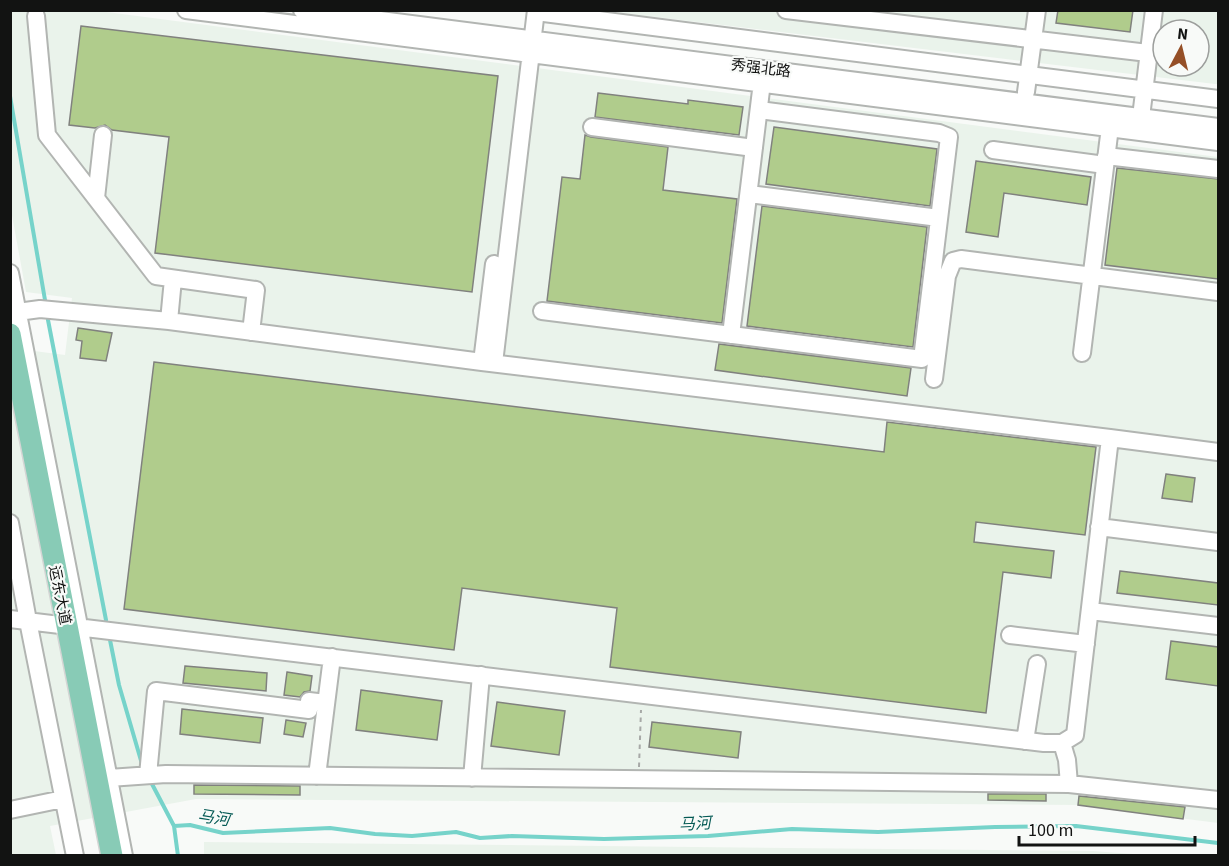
<svg xmlns="http://www.w3.org/2000/svg" width="1229" height="866" font-family="'Source Sans 3','Noto Sans SC',sans-serif">
  <style>
    .built { fill: #eaf3eb; fill-rule: evenodd }
    .lines { fill: none; stroke-linecap: round; stroke-linejoin: round }
    .stream { stroke: #76d3ca; stroke-width: 4 }
    .building { fill: #b0cc8c; stroke: #80817e; stroke-width: 1.5 }
    .minor-casing { stroke: #b2b5b2; stroke-width: 20 }
    .major-casing { stroke: #d4d5d4; stroke-width: 24 }
    .path { stroke: #a7a9a7; stroke-width: 2; stroke-dasharray: 4.5 4.5; stroke-linecap: butt }
    .minor { stroke: #fff; stroke-width: 16 }
    .major { stroke: #88cbb6; stroke-width: 21 }
    .labels { text-anchor: middle; stroke-width: 4.5; stroke-linejoin: round; paint-order: stroke }
    .street-label { font-size: 15px; fill: #121312; stroke: #f8faf8 }
    .water-label { font-size: 16px; font-style: italic; fill: #055a55; stroke: #f8faf8 }
  </style>
  <rect width="100%" height="100%" fill="#f8faf8"/>
  <!-- built -->
  <path class="built" d="M10,11H99L1218,157V823L1078,805L196,799L50,826L56,855H11V348L65,355L72,298L26,292L11,210Z
    M605,11H1218V84H1215ZM1163,30H1199V66H1163Z
    M204,842L1093,851L1146,855H204Z"/>
  <g class="lines">
    <!-- stream -->
    <path class="stream" d="M10,96L45,300
      M48,320L106,620
      M110,640L119,685L142,764
      M152,784L174,826L178,856
      M174,826L190,825L223,833L330,828L375,834L412,836L456,832L480,838L512,836L604,839L708,836L792,829L878,832L995,827L1076,826L1218,843"/>
  </g>
  <!-- building -->
  <path class="building" d="M1058,10H1133L1130,32L1056,23Z
    M81,26L498,76L472,292L155,253L169,137L112,130L105,125L95,128L69,125Z
    M598,93L688,104V100L743,107L739,135L595,117Z
    M774,127L937,149L930,206L766,184Z
    M585,135L591,137L668,147L663,190L737,199L722,323L547,301L562,177L580,179Z
    M976,161L1091,177L1087,205L1004,193L998,237L966,232Z
    M1117,168L1218,179V279L1105,265Z
    M762,206L927,227L913,347L747,326Z
    M78,328L112,333L106,361L80,358L82,341L76,340Z
    M719,344L911,368L907,396L715,370Z
    M154,362L884,452L887,422L1096,447L1085,535L976,522L974,542L1054,551L1051,578L1003,572L986,713L610,667L617,608L462,588L454,650L124,609Z
    M1166,474L1195,478L1192,502L1162,498Z
    M1120,571L1218,583V605L1117,593Z
    M1171,641L1218,647V686L1166,679Z
    M185,666L267,673L266,691L183,683Z
    M287,672L312,676L310,691L304,692L300,697L284,695Z
    M361,690L442,701L437,740L356,730Z
    M497,702L565,711L559,755L491,746Z
    M182,709L263,718L260,743L180,734Z
    M286,720L306,723L303,737L284,734Z
    M652,722L741,732L738,758L649,747Z
    M194,785L300,786V795L194,794Z
    M988,794H1046V801L988,800Z
    M1079,796L1185,807L1183,819L1078,805Z"/>
  <g class="lines">
    <!-- minor casing -->
    <g class="minor-casing">
      <path id="minor" d="M186,10L1218,142
        M302,10L1218,127
        M786,10L1148,53
        M536,12L1218,99
        M36,16L47,135L156,276L256,290L251,332
        M1026,92L1037,10
        M1141,117L1154,10
        M592,127L754,148
        M993,150L1105,165
        M1106,156L1218,169
        M749,194L939,218
        M96,198L103,135
        M10,273L124,856
        M542,311L922,359L949,137L939,133L759,110
        M10,313L40,309L169,321L482,362L1110,438L1075,735L1062,743H1044L10,619
        M169,321L173,279
        M731,335L763,74
        M1082,353L1111,119
        M482,362L494,264
        M494,363L536,10
        M934,379L947,276L953,261L961,259L1218,292
        M1110,438L1218,452
        M10,523L28,621L75,856
        M1099,527L1218,542
        M1090,611L1218,626
        M1010,635L1086,644
        M1025,741L1037,664
        M1062,743L1067,760L1069,784
        M148,775L156,691L309,710V701L326,703
        M317,776L332,657
        M109,778L166,774L1069,784L1218,800
        M472,778L481,675
        M10,810L63,799"/>
    </g>
    <!-- major casing -->
    <g class="major-casing">
      <path id="major" d="M10,334L112,856"/>
    </g>
    <!-- path -->
    <path class="path" d="M639,767L641,710"/>
    <!-- minor -->
    <use href="#minor" class="minor"/>
    <!-- major -->
    <use href="#major" class="major"/>
  </g>
  <g class="labels">
    <!-- street labels -->
    <g class="street-label">
      <text transform="translate(761 68) rotate(7)" y="5">秀强北路</text>
      <text transform="translate(60 595) rotate(79)" y="5">运东大道</text>
    </g>
    <!-- water labels -->
    <g class="water-label">
      <text transform="translate(214 817) rotate(9)" y="6">马河</text>
      <text transform="translate(695 823) rotate(-3)" y="6">马河</text>
    </g>
  </g>
  <!-- border -->
  <rect width="1229" height="866" fill="none" stroke="#121312" stroke-width="24"/>
  <!-- north arrow -->
  <g transform="translate(1181 48) rotate(7)"><circle r="28" fill="#f8faf8" stroke="#9c9e9c" stroke-width="1.5"/>
  <path d="M0-4.5L10 22L0 15L-10 22Z" fill="#954f27"/>
  <text y="-9" font-size="16" font-weight="bold" text-anchor="middle" fill="#121312">N</text>
  </g>
  <!-- scale -->
  <path d="M1019 836v9h176v-9" fill="none" stroke="#121312" stroke-width="3"/>
  <text x="1028" y="836" font-size="18" fill="#121312" stroke="#f8faf8" stroke-width="4.5" paint-order="stroke">100 m</text>
</svg>
